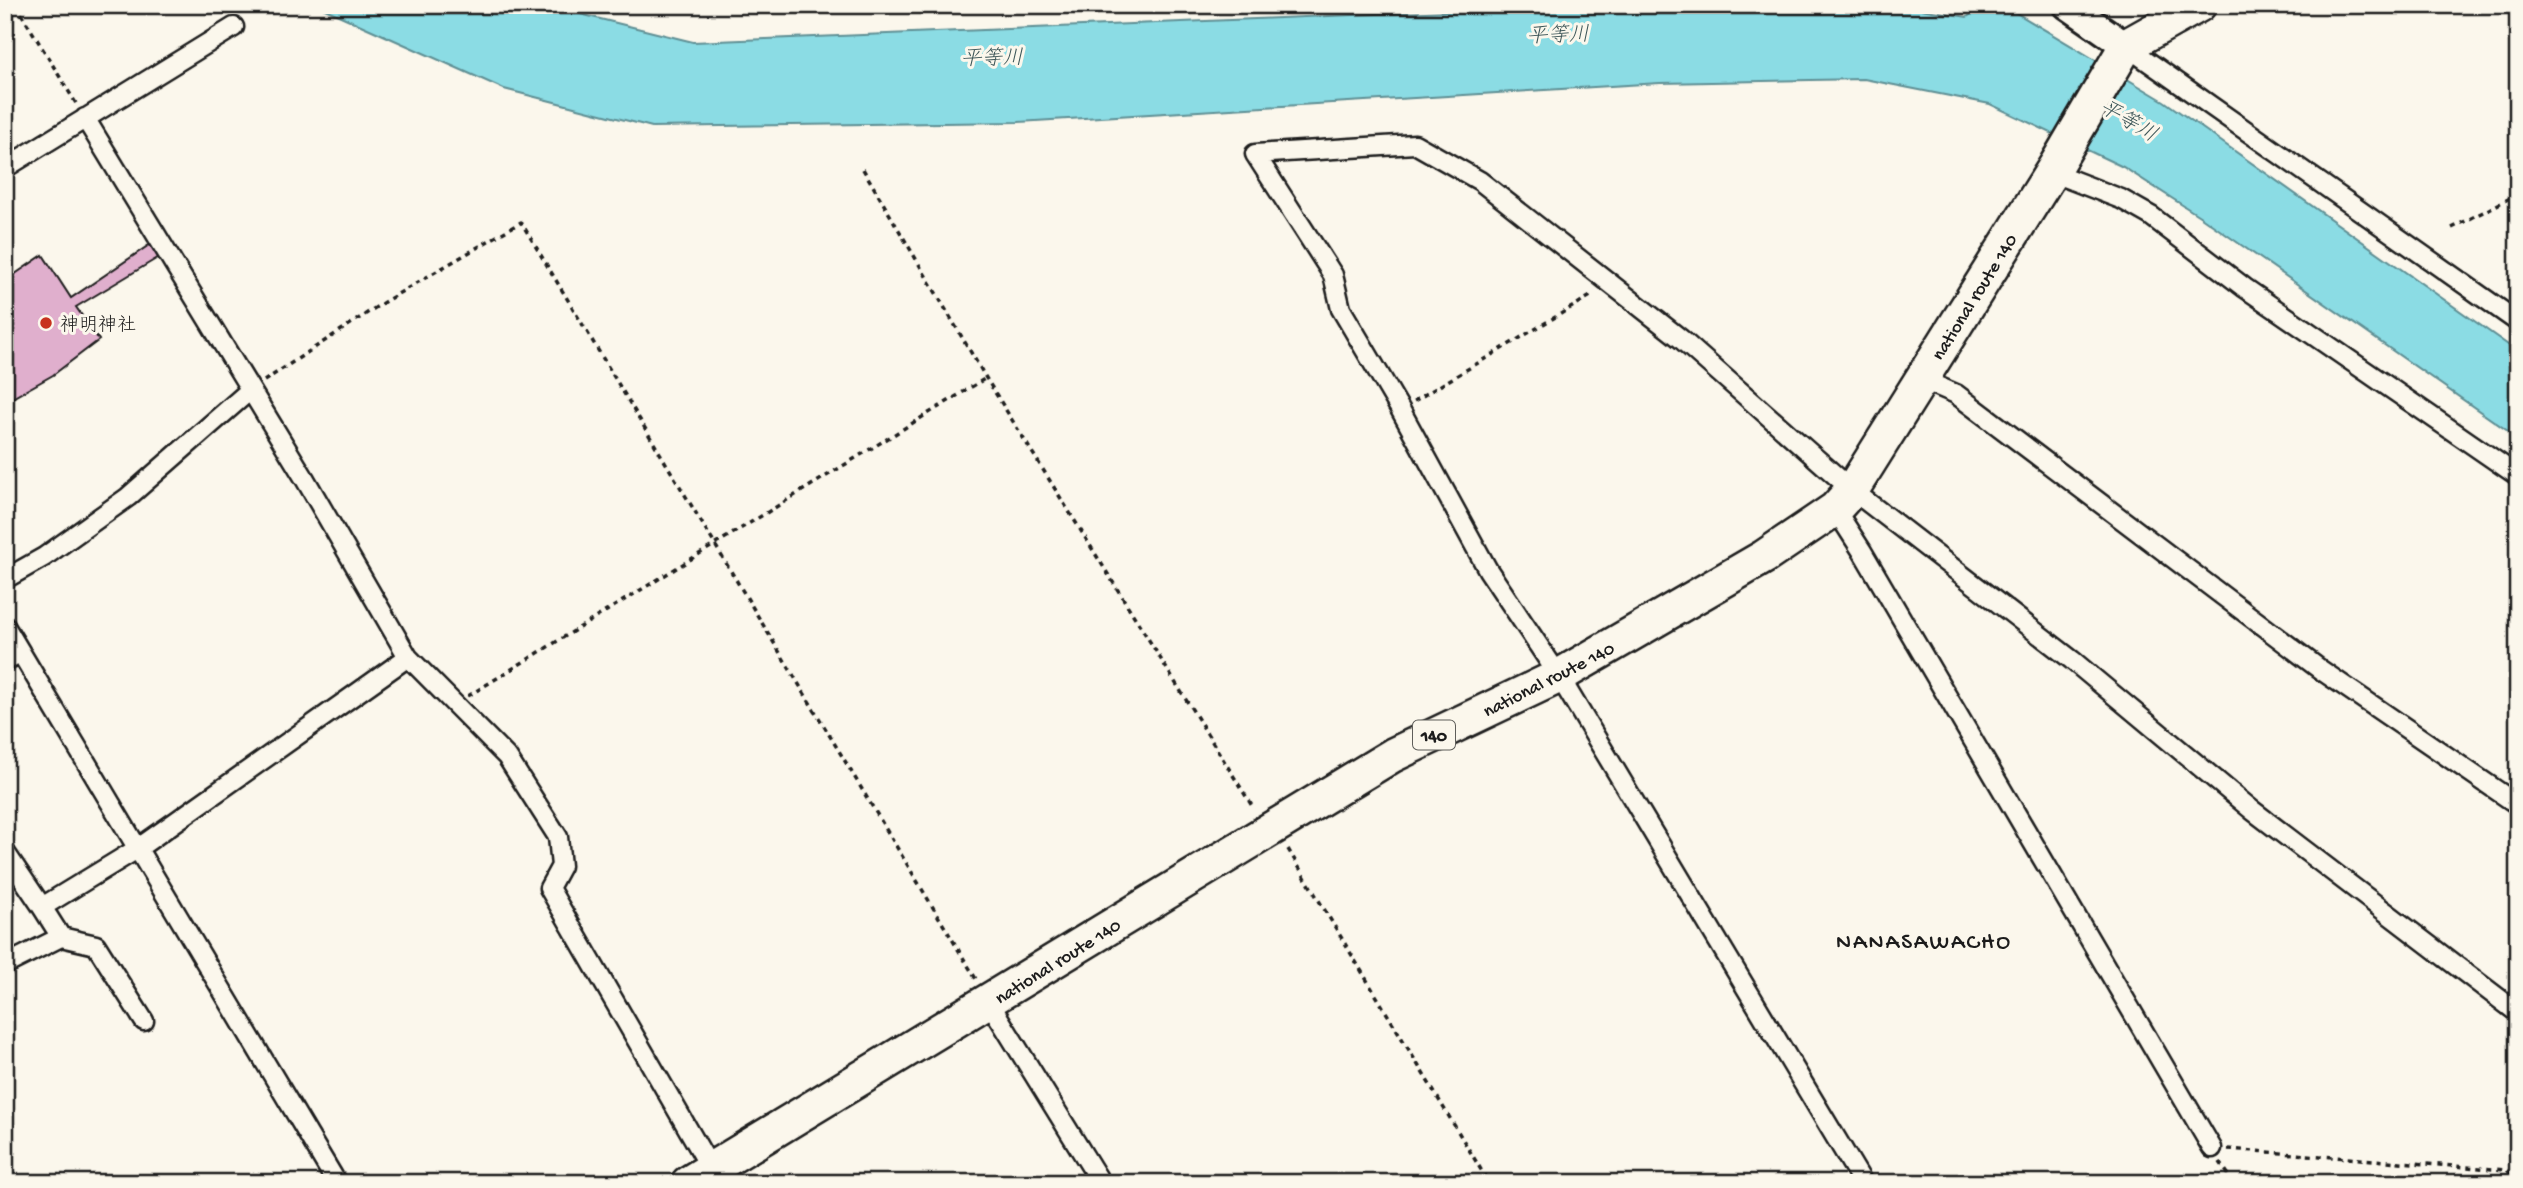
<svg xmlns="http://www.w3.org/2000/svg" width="2523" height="1188" font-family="'Gochi Hand','Klee One',sans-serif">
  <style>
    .water { fill: #8bdce4; stroke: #5f8f94; stroke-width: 2 }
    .building { fill: #e0afcd; stroke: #1c1c1c; stroke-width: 2 }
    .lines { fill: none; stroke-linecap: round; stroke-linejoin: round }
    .street-casing { stroke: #1c1c1c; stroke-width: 23 }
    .secondary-casing { stroke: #1c1c1c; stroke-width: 32 }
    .highway-casing { stroke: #1c1c1c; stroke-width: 38 }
    .path { stroke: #1c1c1c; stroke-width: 3.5; stroke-dasharray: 5 5; stroke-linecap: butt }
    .street { stroke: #fbf7ec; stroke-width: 18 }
    .secondary { stroke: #fbf7ec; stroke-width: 26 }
    .highway { stroke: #fbf7ec; stroke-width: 33 }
    .poi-dot { fill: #c8321e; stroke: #fbf7ec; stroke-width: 2.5 }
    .labels { text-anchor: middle; stroke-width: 6; stroke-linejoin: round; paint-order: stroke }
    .shield { fill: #fbf7ec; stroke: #5f5e5a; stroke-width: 2 }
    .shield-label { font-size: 18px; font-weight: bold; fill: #1c1c1c }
    .street-label { font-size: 19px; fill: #1c1c1c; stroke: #fbf7ec }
    .poi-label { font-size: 19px; fill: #1c1c1c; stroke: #fbf7ec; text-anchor: start }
    .water-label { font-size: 21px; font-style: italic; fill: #3d5658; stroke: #fbf7ec }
    .quarter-label { font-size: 23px; letter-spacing: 2px; fill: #1c1c1c; stroke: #fbf7ec }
  </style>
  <rect width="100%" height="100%" fill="#fbf7ec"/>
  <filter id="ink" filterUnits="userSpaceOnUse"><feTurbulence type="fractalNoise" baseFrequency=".0143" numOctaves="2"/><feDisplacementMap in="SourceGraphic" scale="14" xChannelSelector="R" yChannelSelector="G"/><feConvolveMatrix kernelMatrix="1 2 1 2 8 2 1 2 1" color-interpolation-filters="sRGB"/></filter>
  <g filter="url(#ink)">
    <!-- water -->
    <path class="water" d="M316,5H551L560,9L693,42L1597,5H1898L1967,17L1985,5H2003L2164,101L2518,352V438L2201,217L2123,167L1990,104L1864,79L1660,83L1019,122L652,127L504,89Z"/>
    <!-- building -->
    <path class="building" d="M158,239L166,253L76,307L99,340L53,375L5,402V281L43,255L71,298Z"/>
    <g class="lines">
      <!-- street casing -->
      <g class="street-casing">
        <path id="street" d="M2126,46L2518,322
          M85,118L305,479L408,657L507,757L558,837L561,866L549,888L714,1174
          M5,168L234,27
          M2051,172L2121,199L2151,216L2245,288L2518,476
          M1921,379L1956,394L2321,670L2518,805
          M1835,509L1862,551L2212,1148
          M5,579L44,557L128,497L249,391
          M5,626L337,1183
          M5,662L20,651
          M5,852L42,907
          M61,937L96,945L144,1021
          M5,965L61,937L42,907L137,849L408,657
          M989,1002L1101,1183
          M1863,1183L1559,676L1488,570L1400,409L1341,309L1333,275L1255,154L1415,144L1480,181L1681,339L1852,490L2072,660L2252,810L2518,1013"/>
      </g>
      <!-- secondary casing -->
      <g class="secondary-casing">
        <path id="secondary" d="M2067,5L2126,46"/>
      </g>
      <!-- highway casing -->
      <g class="highway-casing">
        <path id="highway" d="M688,1183L1393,755L1559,676L1764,557L1835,509L1852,490L2056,165L2126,46L2199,5"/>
      </g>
      <!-- path -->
      <path class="path" d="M16,5L77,105
        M863,169L986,378L1254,809
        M2452,228L2518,194
        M264,381L384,302L521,222L976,979
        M1414,401L1594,294
        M468,696L986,378
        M1288,849L1489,1183
        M2228,1149L2507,1170L2518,1179
        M2220,1162L2234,1183"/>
      <!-- street -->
      <use href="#street" class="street"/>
      <!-- secondary -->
      <use href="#secondary" class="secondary"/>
      <!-- highway -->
      <use href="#highway" class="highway"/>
    </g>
  </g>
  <!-- markers -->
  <circle class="poi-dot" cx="46" cy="323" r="7"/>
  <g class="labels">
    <!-- shield labels -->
    <rect class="shield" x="1413" y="720.5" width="42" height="29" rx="5"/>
    <g class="shield-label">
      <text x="1434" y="741">140</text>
    </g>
    <!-- street labels -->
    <g class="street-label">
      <text transform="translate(1973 296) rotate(-58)" y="7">national route 140</text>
      <text transform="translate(1548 678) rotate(-27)" y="7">national route 140</text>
      <text transform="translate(1057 960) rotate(-32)" y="7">national route 140</text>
    </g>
    <!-- poi labels -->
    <g class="poi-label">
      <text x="60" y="330">神明神社</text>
    </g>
    <!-- water labels -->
    <g class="water-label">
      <text transform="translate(1558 34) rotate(-2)" y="7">平等川</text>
      <text transform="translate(992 57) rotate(-1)" y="7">平等川</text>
      <text transform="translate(2129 120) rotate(30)" y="7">平等川</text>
    </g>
    <!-- quarter labels -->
    <g class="quarter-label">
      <text x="1924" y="948">NANASAWACHO</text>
    </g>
  </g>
  <!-- margin -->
  <rect width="2523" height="1188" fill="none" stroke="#fbf7ec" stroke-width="28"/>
  <rect x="14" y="14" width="2495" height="1160" fill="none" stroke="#1c1c1c" stroke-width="2.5" filter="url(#ink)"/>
</svg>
